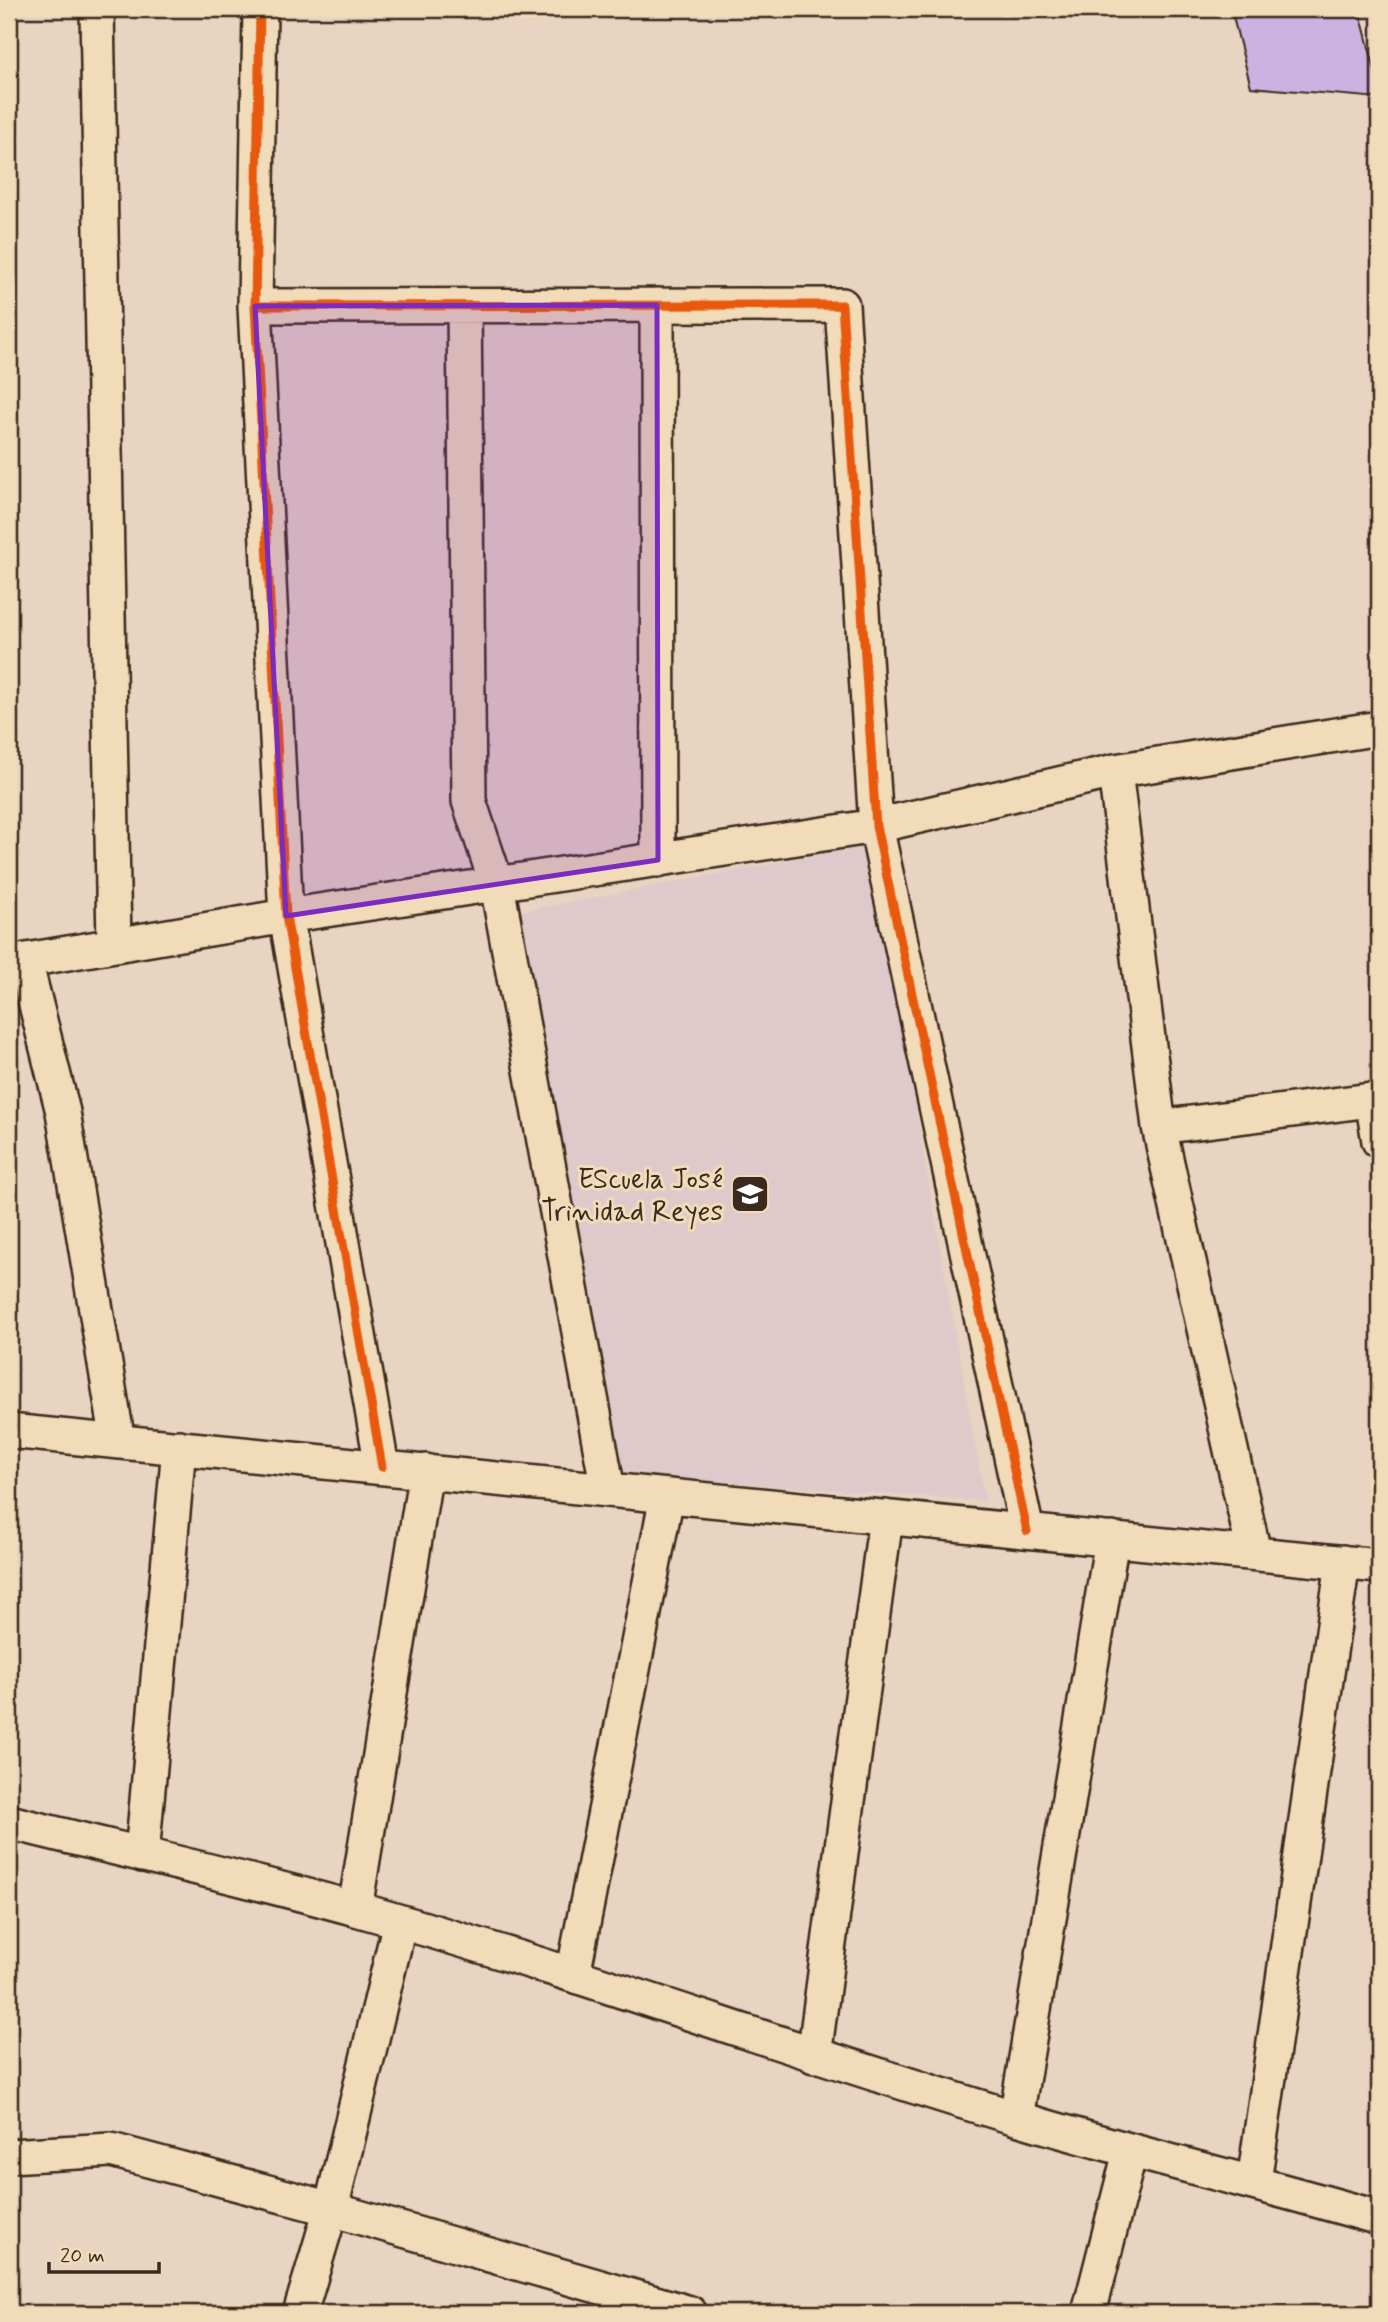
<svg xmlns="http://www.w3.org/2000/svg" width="1388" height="2322" font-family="Mynerve,sans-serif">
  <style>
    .built { fill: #e0c9ca }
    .building { fill: #cbb2e0; stroke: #3b2a1e; stroke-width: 2 }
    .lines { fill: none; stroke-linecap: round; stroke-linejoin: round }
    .minor-casing { stroke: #3b2a1e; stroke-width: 38 }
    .minor { stroke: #f1dbb9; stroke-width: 33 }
    .cycleway-casing { stroke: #f1dbb9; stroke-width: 13 }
    .cycleway { stroke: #e8590c; stroke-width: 9 }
    .marked { fill: #7b2cbf; fill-opacity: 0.2; stroke: #7b2cbf; stroke-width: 5; stroke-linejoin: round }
    .labels { text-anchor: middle; stroke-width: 6; stroke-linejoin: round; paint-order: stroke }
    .poi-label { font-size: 28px; fill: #3b2a1e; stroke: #f1dbb9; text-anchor: end }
  </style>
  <rect width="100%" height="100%" fill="#e9d3c1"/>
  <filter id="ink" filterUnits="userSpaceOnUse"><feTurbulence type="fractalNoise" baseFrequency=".0143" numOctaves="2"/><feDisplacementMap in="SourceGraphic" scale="14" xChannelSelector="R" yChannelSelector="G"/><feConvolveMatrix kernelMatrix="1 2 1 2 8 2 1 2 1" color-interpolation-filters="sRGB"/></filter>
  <g filter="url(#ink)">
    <!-- built -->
    <path class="built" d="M869,845L985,1501L625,1475L513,913Z"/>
    <!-- building -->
    <path class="building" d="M1231,9H1359L1379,86V98L1251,87Z"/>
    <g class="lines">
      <!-- minor casing -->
      <g class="minor-casing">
        <path id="minor" d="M97,9L114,944
          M260,9L255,306L286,916L382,1467
          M657,305L658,860
          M255,306L842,305L876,826L1027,1531
          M464,306L469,801L497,885L608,1490
          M1115,771L1159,1127L1254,1553
          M25,961L63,1112L118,1442
          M9,963L286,916L876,826L1115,771L1379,728
          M1372,1100L1379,1141
          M1159,1127L1379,1099
          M9,1431L1379,1566
          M9,1822C125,1851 242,1877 356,1909C580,1972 797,2053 1020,2119C1139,2155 1260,2183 1379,2218
          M142,1855L179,1447
          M355,1909L426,1471
          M573,1975L667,1496
          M814,2056L886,1517
          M1016,2118L1112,1539
          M9,2156L111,2150L331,2209L690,2313
          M1254,2182L1343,1562
          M300,2313L331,2209L400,1922
          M1089,2313L1130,2152"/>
      </g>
      <!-- minor -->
      <use href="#minor" class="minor"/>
      <!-- cycleway casing -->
      <g class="cycleway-casing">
        <path id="cycleway" d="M260,9L255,306L286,916L382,1467
          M255,306L842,305L876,826L1027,1531"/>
      </g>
      <!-- cycleway -->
      <use href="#cycleway" class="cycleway"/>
    </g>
  </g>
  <!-- marked area -->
  <path class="marked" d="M657,305L658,860L286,916L255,306Z"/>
  <!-- icons -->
  <defs>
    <g id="school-square" transform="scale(2.0125)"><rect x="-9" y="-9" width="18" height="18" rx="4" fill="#3b2a1e" stroke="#f1dbb9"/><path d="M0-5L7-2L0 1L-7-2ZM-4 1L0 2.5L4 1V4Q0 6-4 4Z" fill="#fff"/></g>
  </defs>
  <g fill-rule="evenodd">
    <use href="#school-square" x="750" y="1194"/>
  </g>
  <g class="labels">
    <!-- poi labels -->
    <g class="poi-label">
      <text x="723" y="1188">EScuela José<tspan x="723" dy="32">Trinidad Reyes</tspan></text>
    </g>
  </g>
  <!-- margin -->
  <rect width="1388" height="2322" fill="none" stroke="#f1dbb9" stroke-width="35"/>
  <rect x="18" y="18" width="1353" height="2287" fill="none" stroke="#3b2a1e" stroke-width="2.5" filter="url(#ink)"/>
  <!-- scale -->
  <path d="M49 2262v10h110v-10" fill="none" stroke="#3b2a1e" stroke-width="3.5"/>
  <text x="60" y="2262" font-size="21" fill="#3b2a1e" stroke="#f1dbb9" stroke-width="5" paint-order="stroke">20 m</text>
</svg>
